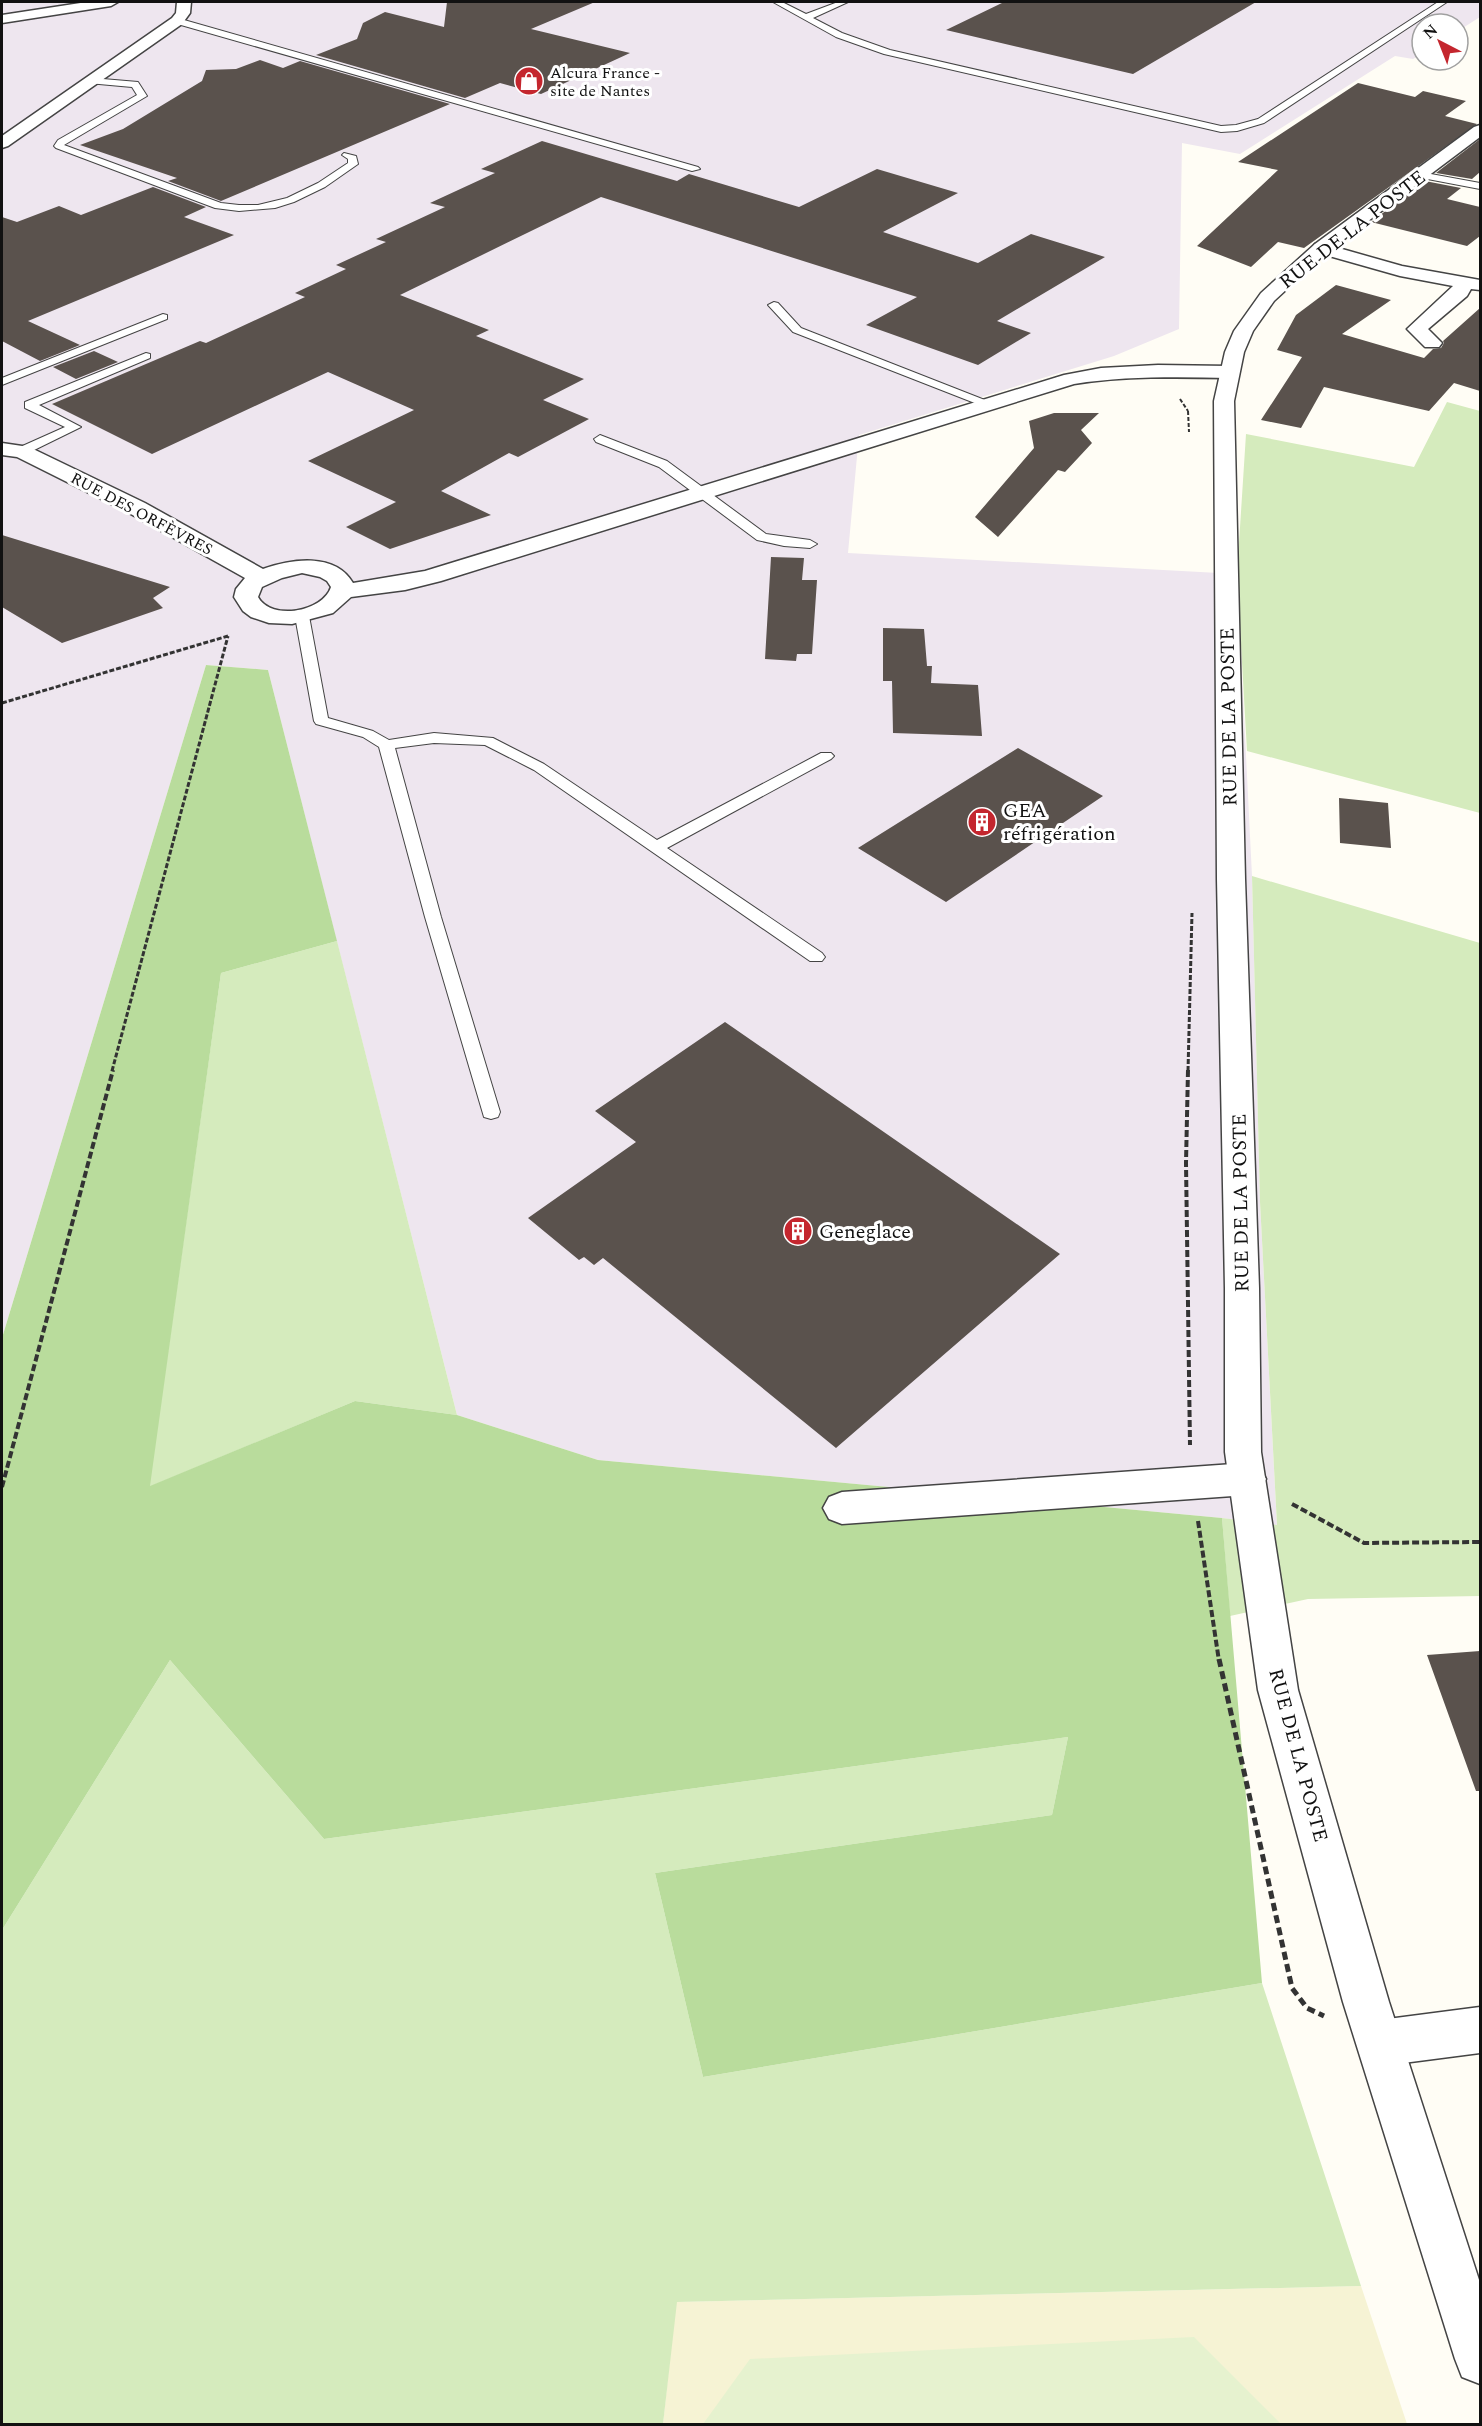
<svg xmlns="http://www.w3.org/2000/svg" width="1482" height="2426" font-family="Spectral,serif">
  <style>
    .industrial { fill: #eee6ef }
    .farmland { fill: #f6f3d4 }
    .green { fill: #d5ebbd }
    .forest { fill: #b9dc9c }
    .pitch { fill: #e6f2cf }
    .building { fill: #5a524d }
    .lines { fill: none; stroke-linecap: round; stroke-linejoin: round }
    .service-casing { stroke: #444; stroke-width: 2 }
    .minor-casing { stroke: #444; stroke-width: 3 }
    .tertiary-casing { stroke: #444; stroke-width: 3 }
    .path-far3 { stroke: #333; stroke-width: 2; stroke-dasharray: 4 2; stroke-linecap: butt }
    .path-far2 { stroke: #333; stroke-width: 3; stroke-dasharray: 5 2; stroke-linecap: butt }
    .path-far1 { stroke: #333; stroke-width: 4; stroke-dasharray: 7 3; stroke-linecap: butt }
    .path { stroke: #333; stroke-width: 5; stroke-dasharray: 8 4.5; stroke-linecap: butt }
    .service { fill: #fff; fill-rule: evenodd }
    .minor { fill: #fff; fill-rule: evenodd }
    .tertiary { fill: #fff; fill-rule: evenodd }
    .labels { text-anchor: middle; stroke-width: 6; stroke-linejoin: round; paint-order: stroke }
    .far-poi-label { font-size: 16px; fill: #111; stroke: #fff; text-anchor: start }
    .far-street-label { font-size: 16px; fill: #111; stroke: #fff }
    .street-label { font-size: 20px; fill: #111; stroke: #fff }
    .poi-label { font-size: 20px; fill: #111; stroke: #fff; text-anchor: start }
  </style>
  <rect width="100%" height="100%" fill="#fffdf5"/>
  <!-- industrial -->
  <path class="industrial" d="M2,2H1480V17L1458,31V24H1422V54L1413,59L1395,56L1240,154L1182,143L1179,329L1114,356L859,435L848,553L1237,574L1252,876L1260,1202L1277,1526L1222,1518L598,1460L457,1415L268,670L206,665L2,1338Z"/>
  <!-- farmland -->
  <path class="farmland" d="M1361,2286L1407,2424H663L676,2302Z"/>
  <!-- green -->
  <path class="green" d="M1447,402L1480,411V813L1247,751L1237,574L1246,434L1414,467Z
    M1252,876L1480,943V1596L1308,1599L1230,1616L1222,1518L1277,1525L1260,1202Z
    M337,941L457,1415L355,1401L149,1487L221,973Z
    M170,1660L324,1839L1068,1737L1052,1815L655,1873L703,2077L1262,1983L1361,2286L677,2302L663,2424H2V1930Z"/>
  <!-- forest -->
  <path class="forest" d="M206,665L268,670L337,941L221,973L150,1486L355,1401L457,1415L598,1460L1222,1518L1262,1983L703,2077L655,1873L1052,1815L1068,1737L324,1839L170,1660L2,1930V1338Z"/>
  <!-- pitch -->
  <path class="pitch" d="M1194,2337L1281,2424H703L750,2359Z"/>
  <!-- building -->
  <path class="building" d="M447,2H595L531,29L630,53L541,94L500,83L465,98L316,55L357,39L363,23L385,12L444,27Z
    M1004,2H1256L1133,74L946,30Z
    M260,60L283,68L300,61L450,104L221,201L168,181L177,178L80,145L123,129L202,81L206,70L236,69Z
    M1358,83L1415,97L1423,91L1466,101L1445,116L1477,124L1304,248L1278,242L1251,267L1197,246L1278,170L1238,162Z
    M1480,139V172L1472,179L1436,173Z
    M542,141L677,181L689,174L799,207L877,169L958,193L883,232L978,263L1031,234L1105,257L997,321L1031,333L978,365L866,325L917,297L601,197L400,295L489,330L476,336L584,379L543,400L589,419L518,457L509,453L441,491L491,515L390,549L346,527L396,502L308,461L414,410L328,372L152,454L52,404L200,341L206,343L305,297L295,293L346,269L336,265L386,242L376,239L445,207L430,203L495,173L481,169Z
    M1425,181L1461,188L1447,199L1480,207V236L1467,246L1371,222Z
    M153,187L206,207L184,217L234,235L28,321L80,345L40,361L2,341V217L17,222L59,206L81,215Z
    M1336,285L1391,300L1342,334L1424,358L1433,349L1441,348L1444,343L1443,341L1480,308V391L1454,383L1429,411L1324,387L1301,428L1261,420L1302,357L1277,350L1296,315Z
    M94,351L118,362L76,379L53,367Z
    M1054,413H1099L1081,430L1092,443L1065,472L1058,470L998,537L975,517L1034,448L1029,421Z
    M2,535L170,587L153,598L163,608L62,643L2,607Z
    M771,557L804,558L802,580H817L812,654H797L796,661L765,659Z
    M883,628L924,629L927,666H932L931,683L978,685L982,736L893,733L892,681H883Z
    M1018,748L1103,796L946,902L858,848Z
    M1339,798L1388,803L1391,848L1340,843Z
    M725,1022L1060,1254L836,1448L603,1258L594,1265L584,1257L579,1260L528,1218L636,1142L595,1111Z
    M1480,1651V1791H1476L1427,1655Z"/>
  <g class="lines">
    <!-- service casing -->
    <g class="service-casing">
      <path id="service" d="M773,2H782L806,14L838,2H848L813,18L842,33L890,50L1221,126L1236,125L1258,119L1438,2H1447L1264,123L1237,131L1221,132L884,54L836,37Z
        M177,18L698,167L700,169L692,171L174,23L173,21Z
        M91,78L138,82L147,96L64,145L221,203L239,205H258L287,198L318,183L348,163V159L342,155L344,153L356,156L358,164L325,187L294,202L275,208L239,211L215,208L56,148L54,146L58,140L137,95L132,87L88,83L86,81Z
        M1420,172L1480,183V189L1417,177L1415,175Z
        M774,302L778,303L801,328L995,404L993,407H985L793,332L768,305Z
        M163,314L167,315V319L2,385V378Z
        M146,353L150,354V358L39,405L81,427L26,454H18L16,451L18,448L65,427L25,408V402Z
        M600,435L667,461L766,534L810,540L817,544L810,548L784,546L757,540L659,467L596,442L594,439Z
        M302,612L309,616L328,718L373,731L389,740L434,733L493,738L544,764L657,840L821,753H831L834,756L831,759L667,848L822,953L825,957L822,961H810L534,770L485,745L434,743L395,748L441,917L500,1112L498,1117L491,1119L484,1117L425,917L379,747L363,737L316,724L314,721L295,616Z"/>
    </g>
    <!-- minor casing -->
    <g class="minor-casing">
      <path id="minor" d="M87,2H118L111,6L2,23V15Z
        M177,2H191L190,13L182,24L8,146L2,148V136L172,18L176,13Z
        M1321,243L1402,266L1480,280V290L1471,289L1467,296L1428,329L1442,343L1439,347H1425L1407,329L1453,286L1400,276L1315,252L1312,248L1315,244Z
        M1158,365L1229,366L1236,368L1239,372L1236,376L1229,378C1177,377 1125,376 1074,384L441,581L405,590L351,597L333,613L292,624L269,623L251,617L243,611L234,597L236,589L245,578L129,513L17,457L2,455V443L29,447L145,503L263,569C291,559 335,552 353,583L425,571L1064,375L1101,368ZM302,573L320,577L327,581L331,587C323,612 271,621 258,597L262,587L282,578Z
        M1247,1463L1260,1468L1266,1479L1260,1490L1247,1495L842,1524L829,1519L823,1508L829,1497L842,1492Z
        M1480,2007V2053L1380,2066L1364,2059L1357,2043L1364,2027L1380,2020Z"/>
    </g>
    <!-- tertiary casing -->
    <g class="tertiary-casing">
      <path id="tertiary" d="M1480,125V137L1327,252L1274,301L1253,331L1244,352L1234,401L1245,879L1259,1288L1261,1452L1298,1690L1389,2002L1480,2283V2384L1462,2377L1455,2359L1343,2002L1258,1690L1225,1452V1288L1217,879L1214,401L1225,352L1234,331L1261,293L1315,244L1474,127Z"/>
    </g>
    <!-- path-far3 -->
    <path class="path-far3" d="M1180,399L1188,411
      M1188,411L1189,432"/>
    <!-- path-far2 -->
    <path class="path-far2" d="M2,703L228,636
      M112,1071L228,636
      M1188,1071L1192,913"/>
    <!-- path-far1 -->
    <path class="path-far1" d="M1188,1070L1186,1163L1190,1445
      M2,1487L113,1070
      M1292,1504L1364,1543L1480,1542
      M1198,1521L1219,1661"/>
    <!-- path -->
    <path class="path" d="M1219,1659L1292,1988L1307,2008L1324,2016"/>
    <!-- service -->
    <use href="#service" class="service"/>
    <!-- minor -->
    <use href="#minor" class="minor"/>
    <!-- tertiary -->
    <use href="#tertiary" class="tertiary"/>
  </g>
  <!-- icons -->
  <defs>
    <g id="shop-disc" transform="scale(1.5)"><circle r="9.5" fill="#c4262e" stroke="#fff"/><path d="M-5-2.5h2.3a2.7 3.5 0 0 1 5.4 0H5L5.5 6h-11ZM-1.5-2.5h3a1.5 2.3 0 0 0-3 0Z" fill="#fff"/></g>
    <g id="building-disc" transform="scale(1.5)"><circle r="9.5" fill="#c4262e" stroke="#fff"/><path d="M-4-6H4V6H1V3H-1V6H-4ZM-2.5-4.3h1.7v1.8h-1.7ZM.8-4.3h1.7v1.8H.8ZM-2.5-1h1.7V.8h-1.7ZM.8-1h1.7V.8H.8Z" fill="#fff"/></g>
  </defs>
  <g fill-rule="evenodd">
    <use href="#shop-disc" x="529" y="81"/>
    <use href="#building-disc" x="982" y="822"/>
    <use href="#building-disc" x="798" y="1231"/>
  </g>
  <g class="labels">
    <!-- far-poi labels -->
    <g class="far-poi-label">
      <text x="550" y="78">Alcura France -<tspan x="550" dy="18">site de Nantes</tspan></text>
    </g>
    <!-- far-street labels -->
    <g class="far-street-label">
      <text transform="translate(142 513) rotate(28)" y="6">RUE DES ORFÈVRES</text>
    </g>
    <!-- street labels -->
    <g class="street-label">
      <text transform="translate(1352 229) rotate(-38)" y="7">RUE DE LA POSTE</text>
      <text transform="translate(1228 717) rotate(-91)" y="7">RUE DE LA POSTE</text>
      <text transform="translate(1240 1203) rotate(-91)" y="7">RUE DE LA POSTE</text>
      <text transform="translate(1299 1755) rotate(75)" y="7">RUE DE LA POSTE</text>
    </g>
    <!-- poi labels -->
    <g class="poi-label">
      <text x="1003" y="817">GEA<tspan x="1003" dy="23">réfrigération</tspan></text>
      <text x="819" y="1238">Geneglace</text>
    </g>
  </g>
  <!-- border -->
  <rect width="1482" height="2426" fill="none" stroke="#111111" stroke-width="6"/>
  <!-- north arrow -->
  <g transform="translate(1440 42) rotate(318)"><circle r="28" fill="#ffffff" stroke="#a0a0a0" stroke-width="1.5"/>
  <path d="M0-4.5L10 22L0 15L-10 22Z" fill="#c4262e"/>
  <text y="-9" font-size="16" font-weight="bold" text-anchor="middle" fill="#111111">N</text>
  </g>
</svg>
